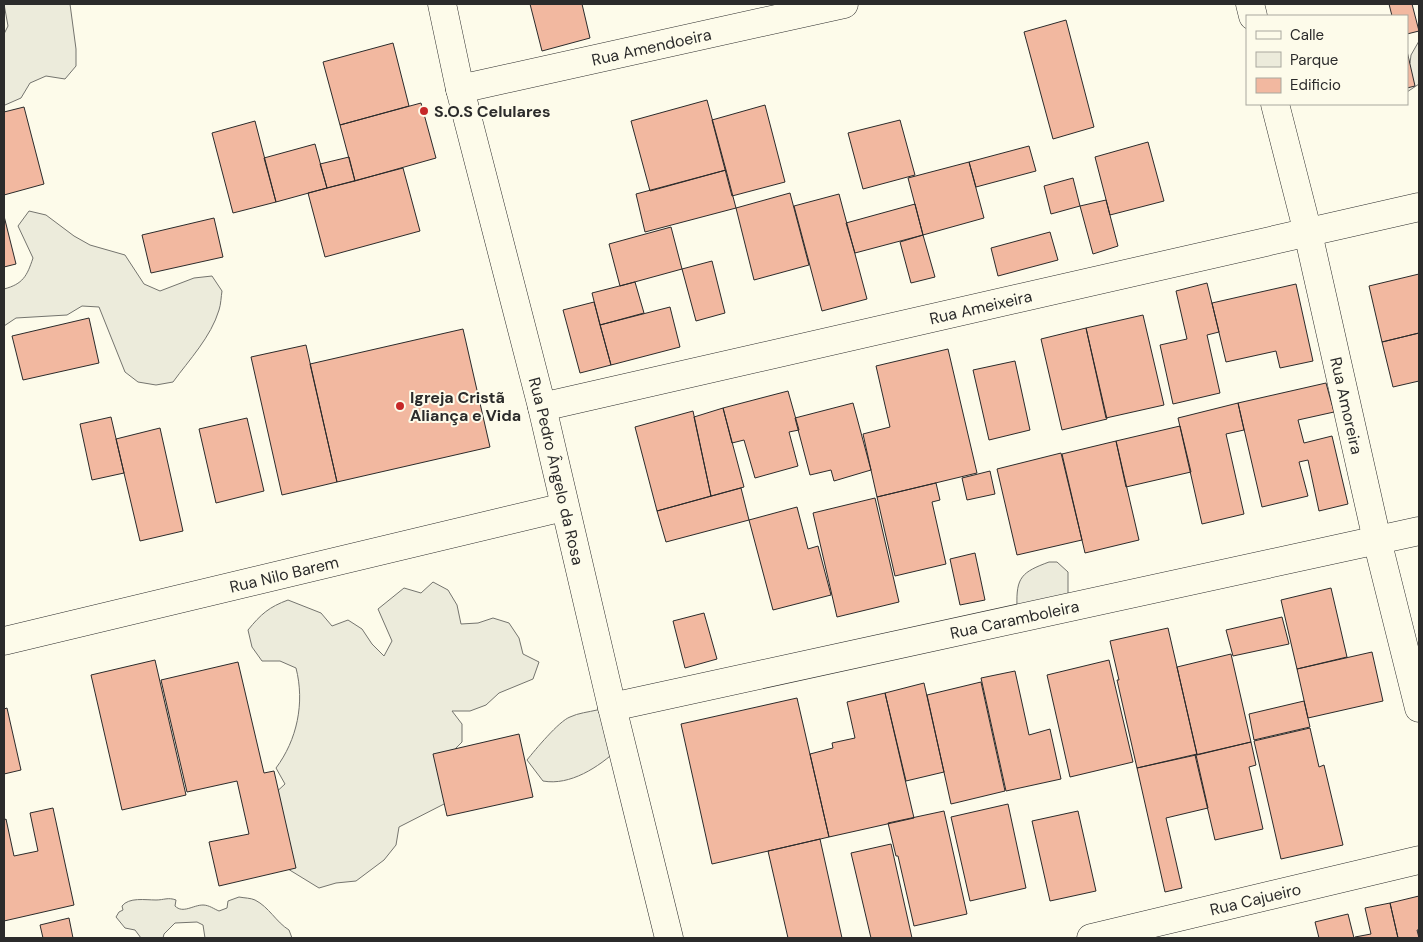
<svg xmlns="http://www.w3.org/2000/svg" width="1423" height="942" font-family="'DM Sans',sans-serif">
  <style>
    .green { fill: #ecebdb; stroke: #74746e }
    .building { fill: #f2b8a0; stroke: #2b2b2b }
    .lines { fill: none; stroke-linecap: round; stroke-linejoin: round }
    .street-casing { stroke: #2b2b2b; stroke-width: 29 }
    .secondary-casing { stroke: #2b2b2b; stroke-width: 29 }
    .street { stroke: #fdfbea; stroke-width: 28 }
    .secondary { stroke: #fdfbea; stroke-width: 28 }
    .poi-dot { fill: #c62828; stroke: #fdfbea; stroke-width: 2 }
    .labels { text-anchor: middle; stroke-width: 4; stroke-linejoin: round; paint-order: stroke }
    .street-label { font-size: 16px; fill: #2b2b2b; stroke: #fdfbea }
    .poi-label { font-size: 16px; font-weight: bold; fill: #2b2b2b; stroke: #fdfbea; text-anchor: start }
  </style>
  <rect width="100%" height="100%" fill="#fdfbea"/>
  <!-- green -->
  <path class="green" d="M4,4H70L76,49V66L65,79L46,76L30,83L21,98L5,105L4,104V34L8,26Z
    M1419,41V84L1407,92V65L1410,63L1411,55Z
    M29,211L46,215L74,236L90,245L125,255L144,284L160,291L194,278L212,276L222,291C221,297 221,304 219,310C211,337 189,360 173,382L156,385L138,382L125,372L99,307L82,306L67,315L16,318L4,326V289C23,284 27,276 33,258L18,226Z
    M1049,562H1057L1068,572V598L1017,606C1016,577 1022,572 1049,562Z
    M433,582L448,590L457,605L461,624L478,623L493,618L509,623L519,638L523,654L539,662L533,679L499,693L486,705L470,711H452L462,724V742L449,755L446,803L399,827L396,845L384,860L356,881L336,883L319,888L288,869L272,796L285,784L276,768C297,740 305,703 296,668L280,661H262L252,647L248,630C261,614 269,607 288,600L321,613L332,626L348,620L362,629L372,644L384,656L392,641L378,609L404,588L421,593Z
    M597,710L607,711L618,749C599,767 570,786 543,781L527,760C535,750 559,721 570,717C578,713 589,712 597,710Z
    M239,897C244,898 251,898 255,900C269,907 276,922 289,930L292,938H205L203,925L197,922L175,923L164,934L163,938H141L135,930L125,928L116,917L119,912L123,910L122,906C129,897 145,900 156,900C164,900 168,897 176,900L175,906C183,914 193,905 203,905C209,905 214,909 219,911L227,908L228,901Z"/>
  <!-- building -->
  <path class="building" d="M530,4H582L590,38L542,51Z
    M1389,4H1412L1419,31L1407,34V16H1392Z
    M1066,20L1094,127L1053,139L1024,32Z
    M393,43L409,106L340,125L323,62Z
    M1407,51L1415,86L1407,88Z
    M707,100L726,170L650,191L631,121Z
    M421,103L436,158L355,181L340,125Z
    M765,105L785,182L732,196L712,120Z
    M24,107L44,184L4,195V112Z
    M900,120L915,175L863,189L848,133Z
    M255,121L276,202L233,213L212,133Z
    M1148,142L1164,201L1110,215L1095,157Z
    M315,144L327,188L276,202L264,158Z
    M1029,146L1036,171L976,187L969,162Z
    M349,157L355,181L327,188L320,164Z
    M969,162L984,218L923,235L908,178Z
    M403,168L420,231L325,257L308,193Z
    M726,170L736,208L645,232L636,194Z
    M1073,178L1080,206L1051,214L1044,186Z
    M790,193L809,265L754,280L736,208Z
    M839,194L867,299L822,311L794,206Z
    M1106,200L1118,246L1093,254L1080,206Z
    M915,204L923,235L855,253L846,223Z
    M4,216L16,264L4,267Z
    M214,218L223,257L151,273L142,235Z
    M671,227L682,269L620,286L609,244Z
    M1050,232L1058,260L998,276L991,248Z
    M923,235L935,277L911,283L900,242Z
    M712,261L725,313L696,321L682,269Z
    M1419,274V333L1382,342L1369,286Z
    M635,282L644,313L600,325L592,293Z
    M1207,283L1219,332L1207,335L1220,393L1173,404L1160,345L1187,339L1176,291Z
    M1296,284L1313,361L1280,368L1276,351L1226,362L1212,303Z
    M594,302L611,365L580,373L563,310Z
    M670,307L680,347L611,365L600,325Z
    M1143,315L1164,405L1106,418L1086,328Z
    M89,318L99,363L23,380L12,336Z
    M1086,328L1107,419L1062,430L1041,339Z
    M463,329L490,447L337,482L310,364Z
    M1419,333V381L1393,387L1382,342Z
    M306,345L337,482L282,495L251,357Z
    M948,349L977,473L877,497L863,434L890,427L876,366Z
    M1015,361L1030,430L989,440L973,370Z
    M1326,383L1334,412L1298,420L1304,443L1332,436L1348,504L1319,511L1308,460L1299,462L1308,496L1262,507L1238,403Z
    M788,391L799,430L789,432L798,466L755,478L744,440L732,443L723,408Z
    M853,403L871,470L834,481L831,470L810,475L795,418Z
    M1238,403L1244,430L1226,434L1244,514L1202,524L1178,418Z
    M723,408L744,487L711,496L694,417Z
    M693,411L711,496L657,511L635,427Z
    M111,417L124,473L92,480L80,424Z
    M247,418L264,491L216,503L199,429Z
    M1180,426L1191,472L1126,487L1116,441Z
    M160,428L183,531L140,541L116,439Z
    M1116,441L1139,540L1085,553L1062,454Z
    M1061,453L1082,540L1017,555L997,469Z
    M990,471L995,494L967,500L962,478Z
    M936,483L940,500L932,502L946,564L895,576L877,497Z
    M741,488L749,520L666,542L657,511Z
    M875,498L899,602L837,617L813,513Z
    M797,507L808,549L818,546L831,595L773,610L749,520Z
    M975,553L985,600L960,605L950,559Z
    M1331,588L1347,657L1297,669L1281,600Z
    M704,613L717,659L685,668L673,621Z
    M1282,617L1289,644L1233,656L1226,630Z
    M1168,628L1197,754L1137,768L1117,680H1119L1110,641Z
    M1372,652L1383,701L1308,718L1297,669Z
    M1231,654L1251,742L1197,755L1177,667Z
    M155,660L186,795L122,810L91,675Z
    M1109,660L1133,762L1070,777L1047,675Z
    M238,662L264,773L274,771L296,868L219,886L209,842L249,834L237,781L187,792L161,680Z
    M1015,671L1029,735L1050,729L1061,779L1006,791L981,678Z
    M981,682L1005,791L951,804L927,695Z
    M924,683L944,772L906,781L885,693Z
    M885,693L914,818L829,837L810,754L833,748L832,743L855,738L847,702Z
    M797,698L829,837L712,864L681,724Z
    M1304,701L1310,727L1254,740L1249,714Z
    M7,708L21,770L4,774V709Z
    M1310,728L1319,767L1324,765L1343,845L1281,859L1254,741Z
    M519,734L533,797L447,816L433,754Z
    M1251,742L1256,765L1249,767L1263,829L1215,840L1195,755Z
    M1196,755L1208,808L1166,818L1182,888L1165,892L1137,768Z
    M1008,804L1026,888L970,901L951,817Z
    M53,808L74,905L4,921V820L6,819L14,856L38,851L30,813Z
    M944,811L967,914L914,926L898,856H896L888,823Z
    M1078,811L1096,891L1050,901L1032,821Z
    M820,839L842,938H788L768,851Z
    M891,844L910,929L912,938H871L851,853Z
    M1419,896V930H1417L1419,938H1398L1390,903Z
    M1390,903L1398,938H1355V937L1371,934L1365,908Z
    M1348,914L1354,938H1319L1315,922Z
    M69,918L73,938H43L40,925Z"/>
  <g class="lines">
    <!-- street casing -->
    <g class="street-casing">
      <g id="street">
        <path d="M1250,4L1253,16"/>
        <path id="s1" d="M460,89L844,4"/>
        <path id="s2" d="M1275,104L1308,233L1377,540L1419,708"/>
        <path id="s3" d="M542,407L1419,207"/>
        <path id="s4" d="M4,641L564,507"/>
        <path id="s5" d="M612,707L1419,531"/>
        <path id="s6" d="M1091,938L1419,860"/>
      </g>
    </g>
    <!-- secondary casing -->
    <g class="secondary-casing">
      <g id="secondary">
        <path id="s7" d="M442,4L460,89L542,407L612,707L669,938"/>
      </g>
    </g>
    <!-- street -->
    <use href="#street" class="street"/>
    <!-- secondary -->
    <use href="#secondary" class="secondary"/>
  </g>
  <!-- markers -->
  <g class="poi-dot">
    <circle cx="424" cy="111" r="5"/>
    <circle cx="400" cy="406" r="5"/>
  </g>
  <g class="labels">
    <!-- street labels -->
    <g class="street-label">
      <text dy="6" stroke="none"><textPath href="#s1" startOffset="196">Rua Amendoeira</textPath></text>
      <text dy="6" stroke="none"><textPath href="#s3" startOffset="450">Rua Ameixeira</textPath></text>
      <text dy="6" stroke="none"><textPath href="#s2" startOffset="310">Rua Amoreira</textPath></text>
      <text dy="6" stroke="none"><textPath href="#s7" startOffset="481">Rua Pedro Ângelo da Rosa</textPath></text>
      <text dy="6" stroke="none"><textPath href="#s4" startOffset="288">Rua Nilo Barem</textPath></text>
      <text dy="6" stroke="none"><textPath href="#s5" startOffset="412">Rua Caramboleira</textPath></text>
      <text dy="6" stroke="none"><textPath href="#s6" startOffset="169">Rua Cajueiro</textPath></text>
    </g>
    <!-- poi labels -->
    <g class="poi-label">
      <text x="434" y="117">S.O.S Celulares</text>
      <text x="410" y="403">Igreja Cristã<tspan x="410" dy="18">Aliança e Vida</tspan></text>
    </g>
  </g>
  <!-- border -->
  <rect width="1423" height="942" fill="none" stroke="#2b2b2b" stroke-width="10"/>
  <!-- legend -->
  <rect x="1246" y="15" width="162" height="90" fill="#fdfbea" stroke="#a9a89e"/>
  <rect x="1256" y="31" width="25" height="8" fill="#fdfbea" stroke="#a9a89e"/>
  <text x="1290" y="40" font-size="15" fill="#2b2b2b">Calle</text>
  <rect x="1256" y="52" width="25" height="15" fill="#ecebdb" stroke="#a9a89e"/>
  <text x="1290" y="65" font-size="15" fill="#2b2b2b">Parque</text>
  <rect x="1256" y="78" width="25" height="15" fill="#f2b8a0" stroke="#a9a89e"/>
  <text x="1290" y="90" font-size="15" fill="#2b2b2b">Edificio</text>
</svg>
